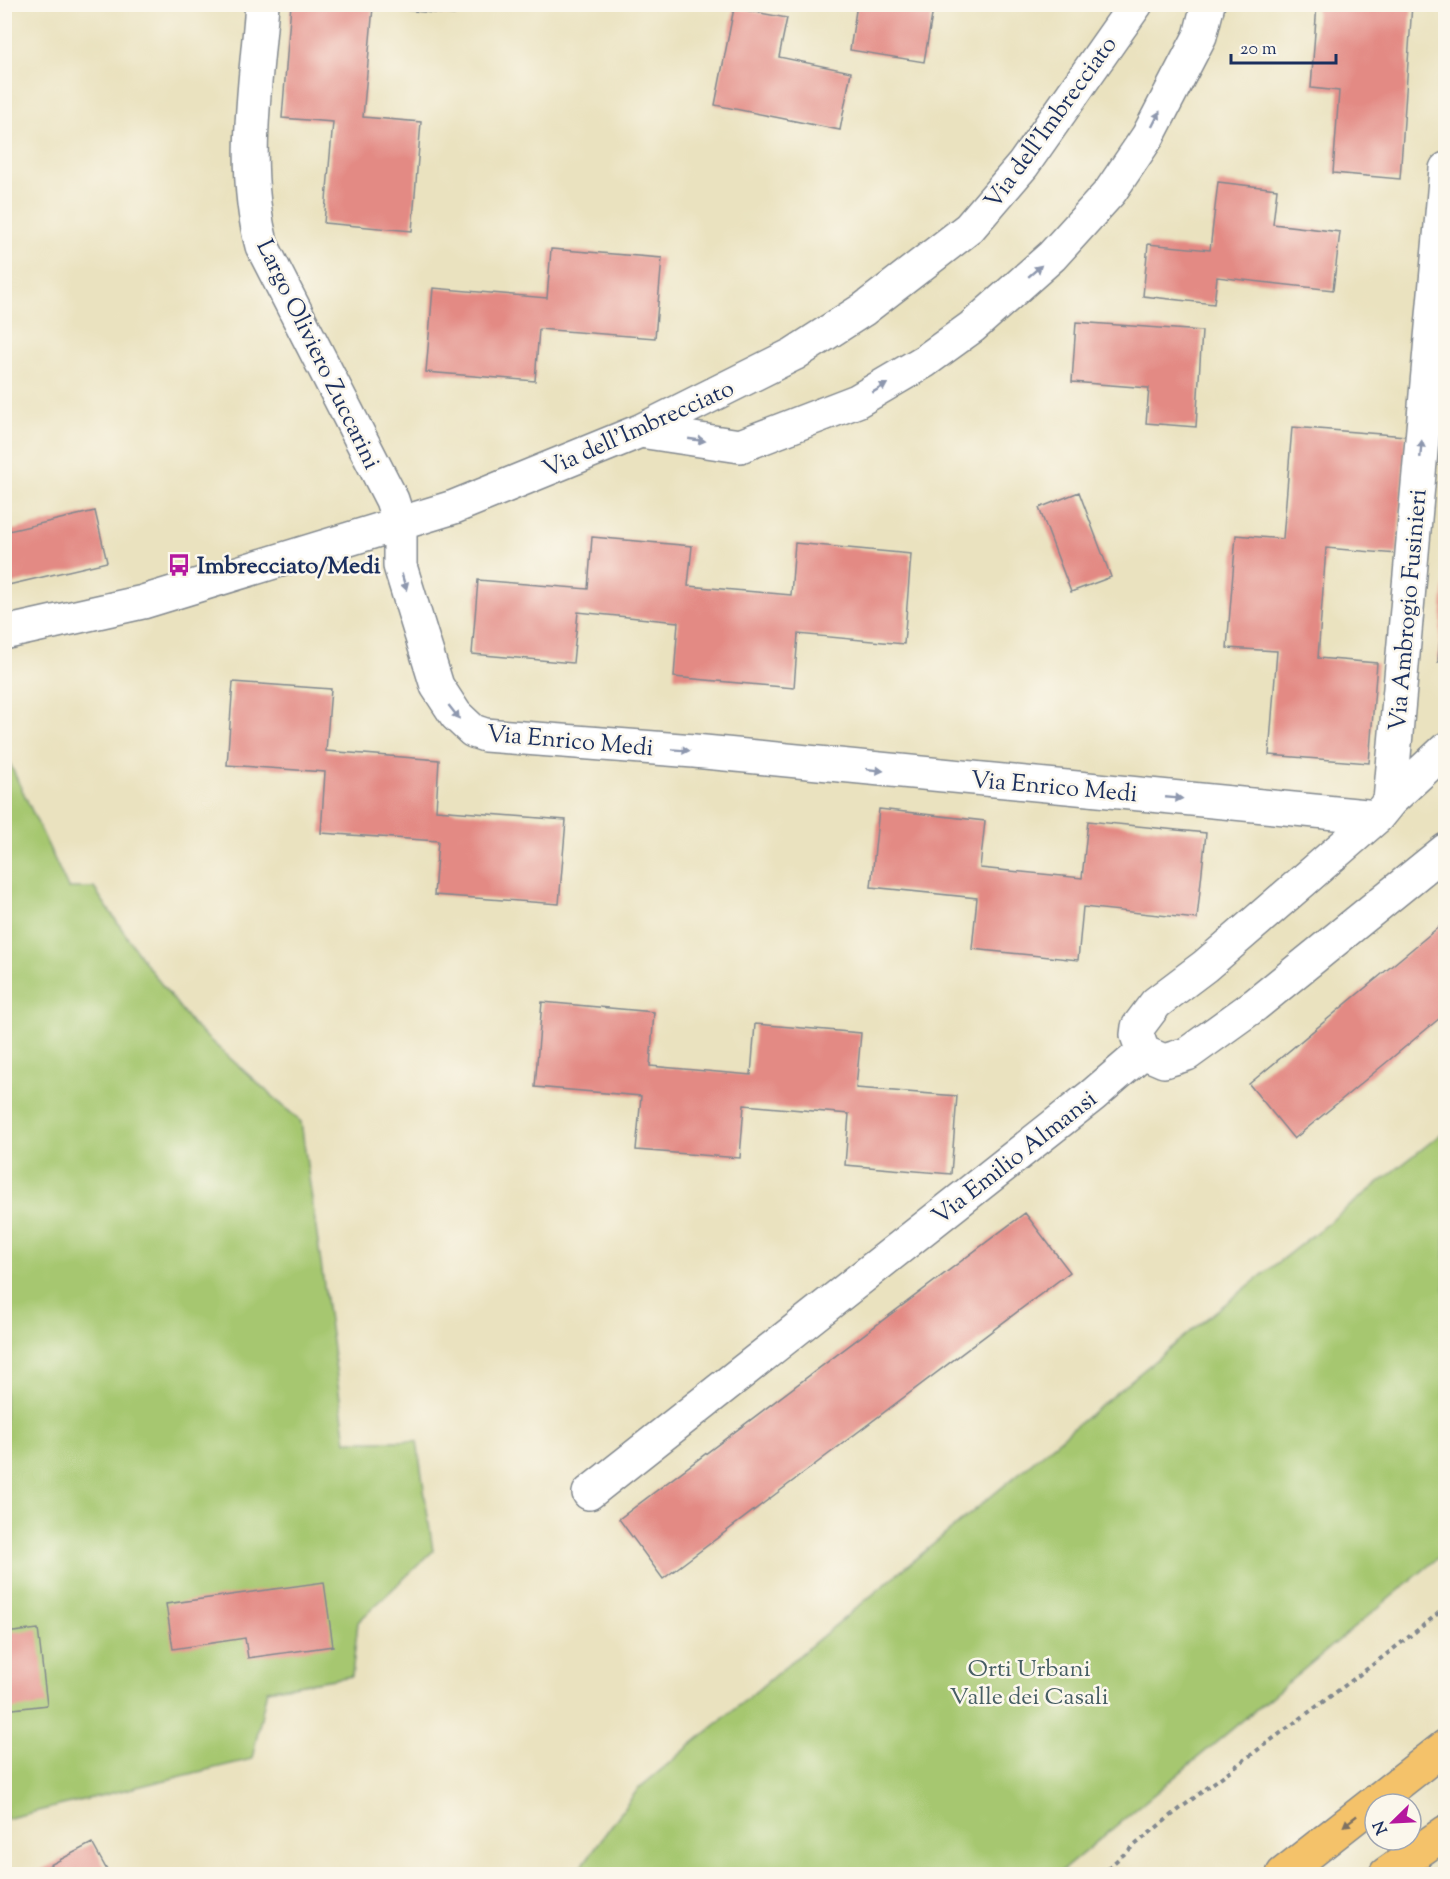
<svg xmlns="http://www.w3.org/2000/svg" width="1450" height="1879" font-family="'Sorts Mill Goudy',serif">
  <style>
    .green { fill: #a6c770; stroke: #607b67; stroke-width: 1.5 }
    .building { fill: #e38a84 }
    .lines { fill: none; stroke-linecap: round; stroke-linejoin: round }
    .minor-casing { stroke: #82888e; stroke-width: 36 }
    .highway-casing { stroke: #82888e; stroke-width: 36 }
    .path { stroke: #82888e; stroke-width: 4; stroke-dasharray: 4.5 4.5; stroke-linecap: butt }
    .minor { stroke: #fff; stroke-width: 33 }
    .highway { stroke: #f4c26a; stroke-width: 33 }
    .oneway { fill: #8d97ae }
    .oneway2 { fill: #7d7163 }
    .labels { text-anchor: middle; stroke-width: 5; stroke-linejoin: round; paint-order: stroke }
    .street-label { font-size: 24px; fill: #1b2f5e; stroke: #fbf7ec }
    .poi-label { font-size: 24px; font-weight: bold; fill: #1b2f5e; stroke: #fbf7ec; text-anchor: start }
    .park-label { font-size: 24px; fill: #455d63; stroke: #fbf7ec }
  </style>
  <rect width="100%" height="100%" fill="#fbf7ec"/>
  <filter id="ink" filterUnits="userSpaceOnUse"><feTurbulence type="fractalNoise" baseFrequency=".0167" numOctaves="2"/><feDisplacementMap in="SourceGraphic" scale="12" xChannelSelector="R" yChannelSelector="G"/><feConvolveMatrix kernelMatrix="1 2 1 2 8 2 1 2 1" color-interpolation-filters="sRGB"/></filter>
  <filter id="wash" filterUnits="userSpaceOnUse"><feTurbulence type="fractalNoise" baseFrequency=".008" numOctaves="4" result="noise"/><feDisplacementMap in="SourceGraphic" scale="24" xChannelSelector="R" yChannelSelector="G"/><feGaussianBlur stdDeviation="1.35" result="paint"/><feColorMatrix in="noise" values="0 0 0 0 0 0 0 0 0 0 0 0 0 0 0 0 0 1.4 0 .05"/><feComposite in="paint" operator="in"/></filter>
  <g filter="url(#wash)">
    <rect width="100%" height="100%" fill="#eae2bf"/>
    <!-- green -->
    <path class="green" d="M4,751L68,888H94L145,963L193,1025L301,1122L346,1441H417L433,1551L358,1622L352,1676L267,1690L252,1759L5,1819Z
      M1445,1131V1552L1058,1874H576L638,1789L1187,1334Z"/>
    <g id="blocks">
      <!-- building -->
      <path class="building" d="M291,4H455L454,15L373,7L363,117L421,122L412,231L324,223L333,122L282,118Z
        M857,4H934L924,62L850,50Z
        M1317,4H1412L1400,179L1333,173L1339,91L1311,88Z
        M734,8L787,18L779,57L851,72L840,130L715,105Z
        M1218,182L1277,189L1273,224L1340,232L1333,290L1217,277L1214,304L1143,296L1148,244L1210,250Z
        M551,249L662,258L655,338L539,329L535,381L426,372L433,288L547,298Z
        M1076,322L1202,331L1196,427L1146,423L1149,388L1072,382Z
        M1292,427L1406,436L1397,554L1326,548L1318,658L1377,663L1369,763L1269,755L1277,651L1227,648L1236,535L1283,539Z
        M1079,492L1111,577L1071,592L1039,508Z
        M95,511L107,562L4,586V532Z
        M592,537L692,546L688,586L791,595L795,543L911,554L904,644L798,634L794,688L674,677L678,622L578,612L573,663L472,654L478,580L588,589Z
        M1444,584H1446V662H1438Z
        M233,682L331,689L326,751L439,760L436,810L566,820L559,904L434,895L438,841L321,833L325,772L227,765Z
        M879,809L985,821L980,868L1082,878L1088,821L1206,833L1197,919L1083,907L1078,960L972,949L977,898L871,887Z
        M1446,921V1013L1294,1139L1249,1084Z
        M542,1002L654,1012L650,1066L751,1075L755,1024L861,1033L856,1088L957,1096L951,1174L845,1165L849,1114L744,1105L740,1158L636,1150L641,1096L535,1087Z
        M1025,1213L1070,1272L663,1579L619,1519Z
        M324,1582L333,1646L248,1658L245,1638L173,1649L166,1604Z
        M38,1629L47,1705L5,1710V1633Z
        M92,1843L109,1874H33Z"/>
    </g>
  </g>
  <g filter="url(#ink)">
    <use href="#blocks" fill-opacity="0" stroke="#82888e" stroke-width="1.5"/>
    <g class="lines">
      <!-- minor casing -->
      <g class="minor-casing">
        <path id="minor" d="M262,4C256,85 241,167 262,246L392,500L400,525V566L437,686L456,715L473,731L485,735L694,751L1377,817
          M640,431L740,446L857,401L925,361L972,327L1052,256L1110,192L1148,136L1200,36L1208,4
          M4,633L143,602L454,507L640,431L794,354L864,309L969,228L1023,165L1136,4
          M1390,801L1446,169
          M1143,1052L1137,1035L1138,1027L1156,1003L1205,966L1377,817L1390,801L1446,749
          M1143,1052L1164,1061L1187,1054L1255,1005L1446,850
          M589,1493L1093,1095L1143,1052"/>
      </g>
      <!-- highway casing -->
      <g class="highway-casing">
        <path id="highway" d="M1283,1874L1446,1746
          M1386,1874L1446,1832"/>
      </g>
      <!-- path -->
      <path class="path" d="M1101,1874C1210,1778 1333,1700 1446,1607"/>
      <!-- minor -->
      <use href="#minor" class="minor"/>
      <!-- highway -->
      <use href="#highway" class="highway"/>
    </g>
    <!-- one-way arrows -->
    <defs><path id="oneway-solid" d="M-6-.8H1V-3.2L6.5 0L1 3.2V.8H-6Z" transform="scale(1.5)"/></defs>
    <g class="oneway">
      <use href="#oneway-solid" transform="translate(1156 119) rotate(-63)"/>
      <use href="#oneway-solid" transform="translate(1035 271) rotate(-41)"/>
      <use href="#oneway-solid" transform="translate(880 388) rotate(-31)"/>
      <use href="#oneway-solid" transform="translate(697 440) rotate(8)"/>
      <use href="#oneway-solid" transform="translate(1421 449) rotate(-85)"/>
      <use href="#oneway-solid" transform="translate(404 582) rotate(74)"/>
      <use href="#oneway-solid" transform="translate(454 712) rotate(52)"/>
      <use href="#oneway-solid" transform="translate(681 750) rotate(4)"/>
      <use href="#oneway-solid" transform="translate(875 770) rotate(6)"/>
      <use href="#oneway-solid" transform="translate(1174 798) rotate(5)"/>
    </g>
    <use class="oneway2" href="#oneway-solid" transform="translate(1350 1821) rotate(142)"/>
  </g>
  <!-- icons -->
  <defs>
    <g id="bus-bare" transform="scale(1.8)"><path d="M-5-6H5V4H4V6H2V4H-2V6H-4V4H-5ZM-3.5-4V0h7V-4ZM-3.5 1.2v1.5H-2V1.2ZM2 1.2v1.5H3.5V1.2Z" fill="#b5179e" stroke="#fbf7ec" stroke-width="2.5" paint-order="stroke"/></g>
  </defs>
  <g fill-rule="evenodd">
    <use href="#bus-bare" x="179" y="565"/>
  </g>
  <g class="labels">
    <!-- street labels -->
    <g class="street-label">
      <text transform="translate(1050 122) rotate(-54)" y="8">Via dell'Imbrecciato</text>
      <text transform="translate(319 354) rotate(64)" y="8">Largo Oliviero Zuccarini</text>
      <text transform="translate(638 428) rotate(-24)" y="8">Via dell'Imbrecciato</text>
      <text transform="translate(1407 610) rotate(-85)" y="8">Via Ambrogio Fusinieri</text>
      <text transform="translate(570 740) rotate(5)" y="8">Via Enrico Medi</text>
      <text transform="translate(1054 786) rotate(5)" y="8">Via Enrico Medi</text>
      <text transform="translate(1014 1157) rotate(-38)" y="8">Via Emilio Almansi</text>
    </g>
    <!-- poi labels -->
    <g class="poi-label">
      <text x="197" y="573">Imbrecciato/Medi</text>
    </g>
    <!-- park labels -->
    <g class="park-label">
      <text x="1029" y="1676">Orti Urbani<tspan x="1029" dy="28">Valle dei Casali</tspan></text>
    </g>
  </g>
  <!-- margin -->
  <rect width="1450" height="1879" fill="none" stroke="#fbf7ec" stroke-width="24"/>
  <!-- north arrow -->
  <g transform="translate(1393 1822) rotate(246)"><circle r="28" fill="#fbf7ec" stroke="#a1a7b3" stroke-width="1.5"/>
  <path d="M0-4.5L10 22L0 15L-10 22Z" fill="#b5179e"/>
  <text y="-9" font-size="16" font-weight="bold" text-anchor="middle" fill="#1b2f5e">N</text>
  </g>
  <!-- scale -->
  <path d="M1231 54v9h105v-9" fill="none" stroke="#1b2f5e" stroke-width="3"/>
  <text x="1240" y="54" font-size="18" fill="#1b2f5e" stroke="#fbf7ec" stroke-width="4.5" paint-order="stroke">20 m</text>
</svg>
